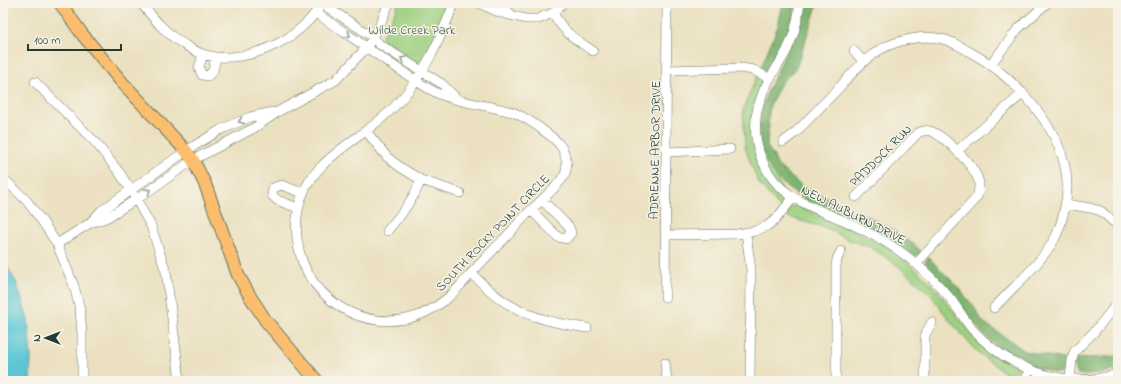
<svg xmlns="http://www.w3.org/2000/svg" width="1121" height="384" font-family="'Indie Flower',sans-serif">
  <style>
    .green { fill: #9ccf7f; stroke: #5e865a }
    .forest { fill: #7db26e; stroke: #4e7851 }
    .water { fill: #5bc6d6; stroke: #3d8285 }
    .lines { fill: none; stroke-linecap: round; stroke-linejoin: round }
    .minor-casing { stroke: #667665; stroke-width: 10 }
    .major-casing { stroke: #667665; stroke-width: 14 }
    .minor { stroke: #fff; stroke-width: 9 }
    .major { stroke: #fbbe6e; stroke-width: 12 }
    .oneway { stroke: #8f9e9a }
    .labels { text-anchor: middle; stroke-width: 3; stroke-linejoin: round; paint-order: stroke }
    .park-label { font-size: 13px; fill: #385a43; stroke: #f7f3e8 }
    .street-label { font-size: 13px; fill: #1f3d34; stroke: #f7f3e8 }
  </style>
  <rect width="100%" height="100%" fill="#f7f3e8"/>
  <filter id="ink" filterUnits="userSpaceOnUse"><feTurbulence type="fractalNoise" baseFrequency=".025" numOctaves="2"/><feDisplacementMap in="SourceGraphic" scale="8" xChannelSelector="R" yChannelSelector="G"/><feConvolveMatrix kernelMatrix="1 2 1 2 8 2 1 2 1" color-interpolation-filters="sRGB"/></filter>
  <filter id="wash" filterUnits="userSpaceOnUse"><feTurbulence type="fractalNoise" baseFrequency=".012" numOctaves="4" result="noise"/><feDisplacementMap in="SourceGraphic" scale="16" xChannelSelector="R" yChannelSelector="G"/><feGaussianBlur stdDeviation="0.9" result="paint"/><feColorMatrix in="noise" values="0 0 0 0 0 0 0 0 0 0 0 0 0 0 0 0 0 1.4 0 .05"/><feComposite in="paint" operator="in"/></filter>
  <g filter="url(#wash)">
    <rect width="100%" height="100%" fill="#ebe1c0"/>
    <!-- green -->
    <path class="green" d="M398,3H448L433,41L422,61L415,62L384,42L382,36L396,10Z
      M757,76C759,78 761,78 762,81C762,83 755,103 753,107L784,198V202L780,208L758,182L745,148L743,109Z
      M794,206H798L862,234L884,245L901,256L931,283L978,341L996,356L1018,367L1021,371L1022,376L1021,379L1004,372L977,352L951,322L930,294L897,265L872,248L847,239L829,229L788,217L786,214L791,207Z"/>
    <!-- forest -->
    <path class="forest" d="M783,3H796C793,24 788,42 777,60C775,63 773,68 769,70C766,72 763,70 760,69L778,26Z
      M804,3H816V9L796,68L781,83L770,105L768,121L769,127L768,130L767,146L771,153L773,154L777,165L804,188L838,202C847,208 847,216 861,213C882,224 905,235 922,252L920,254L916,256L912,255L897,244L878,233L808,202L785,186L776,176L768,164L763,151L760,136V121L762,107L767,93L803,16Z
      M928,257L956,285L974,307L982,321L1025,351L1062,359H1068C1067,362 1067,365 1066,368C1064,378 1051,372 1045,370C1019,363 995,348 978,328C968,316 959,303 949,291C942,283 934,274 926,266L925,263Z
      M1118,356V370C1111,371 1078,380 1075,371C1074,368 1076,362 1076,359Z"/>
    <!-- water -->
    <path class="water" d="M3,259L17,284L28,320L31,357L30,381H3Z"/>
  </g>
  <g filter="url(#ink)">
    <g class="lines">
      <!-- minor casing -->
      <g class="minor-casing">
        <path id="minor" d="M141,3C154,19 167,35 185,45C194,51 205,56 216,57C257,60 301,38 322,3
          M479,3L498,12L526,19H538L553,13L563,3
          M499,3L511,14
          M800,3C798,20 794,37 786,52C781,61 775,70 770,78C755,104 750,131 762,160C777,198 813,207 847,222C864,230 882,239 898,250C917,263 934,279 949,297C957,307 964,319 972,329C985,343 1001,356 1018,364C1049,380 1084,384 1118,374
          M322,4L373,37L379,44L442,84L456,98
          M316,13C339,29 362,44 385,60C402,71 420,85 439,94C454,100 471,103 486,106C496,108 506,110 515,113C526,118 535,124 544,131C549,135 555,139 559,144C566,152 569,167 564,176C557,187 543,199 533,208C525,216 517,224 510,233C496,247 482,261 469,276C460,285 452,296 441,303C403,331 353,325 321,291C300,269 293,239 298,210C307,158 364,140 396,105C424,76 440,40 454,3
          M553,13C565,34 574,38 593,51
          M854,51L863,61
          M203,54L199,68L202,75L208,76L213,71L216,57
          M991,64L1018,29L1047,3
          M667,70L741,68L754,70L770,79
          M35,82L96,143L119,172L131,190L151,226L166,272L180,381
          M366,131L387,157L400,167L421,180L460,193
          M783,142L795,133C809,119 823,104 837,90C854,71 870,51 895,43C908,39 923,36 937,38C948,39 960,46 970,52C993,64 1009,78 1026,97C1053,127 1074,164 1065,206C1063,217 1060,228 1055,238C1041,264 1014,286 994,308
          M957,151L1023,93
          M667,152L730,149
          M3,178L26,200L42,221L57,244L74,286L80,309L82,334V381
          M856,197L918,133C922,131 926,130 930,131C944,135 973,165 978,179C980,185 979,191 977,197L917,263
          M1066,204L1090,208L1101,211L1118,226
          M298,208L277,200L272,195L273,188L281,185L303,193
          M531,210L558,237L566,239L571,233L569,227L542,200
          M90,223L101,211L186,151L220,130L250,117L273,112
          M387,231L402,213L414,195L421,180
          M746,233L751,270L750,381
          M666,235L737,234L755,231L767,226L776,219L793,198
          M57,244L90,223L106,218L140,197L193,160L254,128L279,111L336,80L367,47L379,27L389,3
          M471,273C483,284 495,297 510,305C533,319 561,324 587,328
          M665,297L667,3
          M665,363L667,381
          M1070,379L1072,360L1074,352L1095,331L1118,302
          M836,381V266L837,259L841,251
          M925,381V335L932,322
          M1025,381L1029,369"/>
      </g>
      <!-- major casing -->
      <g class="major-casing">
        <path id="major" d="M60,3L82,34L120,80L186,151L193,160L205,184L238,275L251,298L266,321L317,381"/>
      </g>
      <!-- minor -->
      <use href="#minor" class="minor"/>
      <!-- major -->
      <use href="#major" class="major"/>
    </g>
    <!-- one-way arrows -->
    <defs><path id="oneway-chevron" d="M-2-3.5L2.5 0L-2 3.5" fill="none" stroke-width="1.6" stroke-linecap="round" stroke-linejoin="round"/></defs>
    <g class="oneway">
      <use href="#oneway-chevron" transform="translate(348 35) rotate(33)"/>
      <use href="#oneway-chevron" transform="translate(403 59) rotate(-148)"/>
      <use href="#oneway-chevron" transform="translate(241 121) rotate(157)"/>
      <use href="#oneway-chevron" transform="translate(148 191) rotate(-35)"/>
    </g>
  </g>
  <g class="labels">
    <!-- park labels -->
    <g class="park-label">
      <text x="412" y="34">Wilde Creek Park</text>
    </g>
    <!-- street labels -->
    <g class="street-label">
      <text transform="translate(654 150) rotate(-89)" y="5">ADRIENNE ARBOR DRIVE</text>
      <text transform="translate(880 155) rotate(-45)" y="5">PADDOCK RUN</text>
      <text transform="translate(854 214) rotate(27)" y="5">NEW AUBURN DRIVE</text>
      <text transform="translate(492 232) rotate(-46)" y="5">SOUTH ROCKY POINT CIRCLE</text>
    </g>
  </g>
  <!-- margin -->
  <rect width="1121" height="384" fill="none" stroke="#f7f3e8" stroke-width="16"/>
  <!-- north arrow -->
  <g transform="translate(46 338) rotate(270)" stroke="#f7f3e8" stroke-width="3" paint-order="stroke">
  <path d="M0-3L7 15L0 10L-7 15Z" fill="#1f3d34"/>
  <text y="-6" font-size="11" font-weight="bold" text-anchor="middle" fill="#1f3d34">N</text>
  </g>
  <!-- scale -->
  <path d="M28 44v6h93v-6" fill="none" stroke="#1f3d34" stroke-width="2"/>
  <text x="34" y="44" font-size="12" fill="#1f3d34" stroke="#f7f3e8" stroke-width="3" paint-order="stroke">100 m</text>
</svg>
